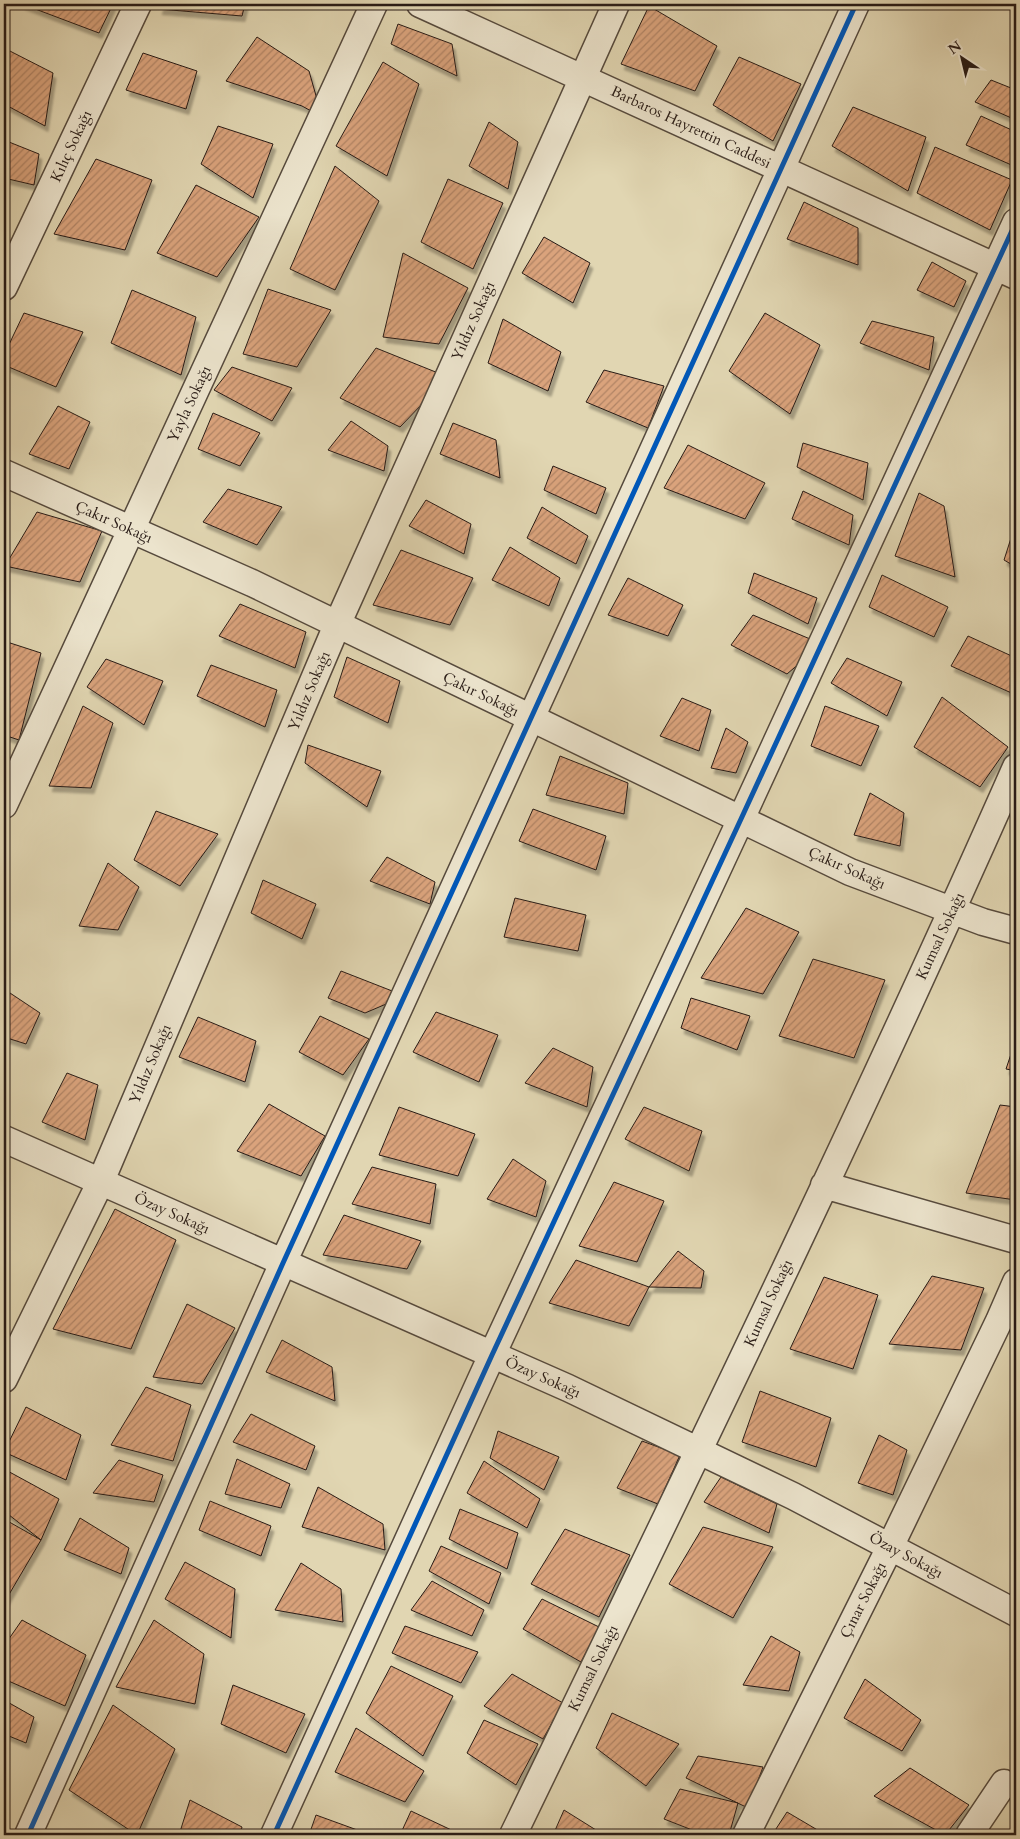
<svg xmlns="http://www.w3.org/2000/svg" width="1020" height="1839" font-family="Cardo,serif">
  <style>
    .building { fill: url(#building-hatch); stroke: #281b16; filter: url(#shadow) }
    .lines { fill: none; stroke-linecap: round; stroke-linejoin: round }
    .minor-casing { stroke: #564a3d; stroke-width: 29 }
    .minor { stroke: #ece4cd; stroke-width: 26 }
    .cycleway-casing { stroke: #ece4cd; stroke-width: 8 }
    .cycleway { stroke: #0057b8; stroke-width: 5 }
    .labels { text-anchor: middle; stroke-width: 5; stroke-linejoin: round; paint-order: stroke }
    .street-label { font-size: 15px; fill: #281b16; stroke: #ece4cd }
  </style>
  <defs>
    <pattern id="building-hatch" width="6" height="6" patternUnits="userSpaceOnUse" patternTransform="scale(1.25)"><rect width="6" height="6" fill="#daa37c"/><path d="M-1 1l2-2M0 6l6-6M5 7l2-2" fill="none" stroke="#b18465"/></pattern>
    <filter id="shadow"><feDropShadow dx="3" dy="5.5" stdDeviation="1" flood-color="#0004"/></filter>
  </defs>
  <rect width="100%" height="100%" fill="#e1d6b2"/>
  <filter id="stains"><feTurbulence type="fractalNoise" baseFrequency=".004" numOctaves="4"/><feColorMatrix values="0 0 0 0 .2 0 0 0 0 .09 0 0 0 0 .02 0 0 0 .5 -.17"/></filter>
  <radialGradient id="worn" r=".72"><stop offset=".6" stop-color="#630" stop-opacity="0"/><stop offset="1" stop-color="#630" stop-opacity=".3"/></radialGradient>
  <!-- building -->
  <path class="building" d="M22,4H113L99,33Z
    M161,4H245L242,16L159,9Z
    M649,6L717,46L695,91L621,64Z
    M398,24L452,44L457,76L391,44Z
    M257,37L309,71L322,117L302,106L226,81Z
    M4,48L53,73L45,126L4,104Z
    M143,53L197,71L186,109L126,90Z
    M739,57L801,84L773,141L713,105Z
    M383,62L419,84L387,176L336,146Z
    M991,80L1016,90V120L975,102Z
    M853,107L926,137L908,191L832,146Z
    M981,116L1016,132V167L966,145Z
    M489,122L518,142L508,189L469,166Z
    M218,126L273,144L253,198L201,164Z
    M4,140L39,154L34,185L4,178Z
    M935,147L1012,180L990,230L917,193Z
    M96,159L152,180L125,250L54,234Z
    M335,166L379,201L335,290L290,269Z
    M448,179L503,203L473,269L421,242Z
    M196,185L259,217L217,277L157,253Z
    M804,202L858,228V265L787,239Z
    M544,237L590,263L573,303L522,273Z
    M403,253L468,288L439,344L383,337Z
    M932,262L966,281L954,307L917,290Z
    M268,289L331,310L297,367L243,354Z
    M132,290L196,317L181,375L111,343Z
    M24,313L83,332L56,387L4,365V355Z
    M765,313L820,345L790,414L729,371Z
    M503,319L561,352L548,391L488,363Z
    M872,321L934,337L929,370L860,343Z
    M376,348L448,377L400,427L340,398Z
    M232,367L292,388L272,421L214,390Z
    M604,370L664,386L648,428L586,402Z
    M58,406L90,422L69,469L29,454Z
    M213,413L260,433L240,466L198,449Z
    M351,421L388,446L384,471L328,450Z
    M453,423L496,440L500,478L440,454Z
    M803,443L868,463L863,500L797,467Z
    M688,445L765,483L745,519L664,488Z
    M553,466L606,488L596,514L544,490Z
    M228,489L282,507L257,545L203,522Z
    M803,491L853,515L849,545L792,519Z
    M919,493L944,506L955,577L895,556Z
    M426,500L471,524L464,554L409,526Z
    M542,507L588,536L576,564L527,538Z
    M37,512L102,531L80,582L5,566Z
    M1012,535L1016,536V567L1004,560Z
    M510,547L560,578L549,606L492,580Z
    M401,550L473,578L450,625L373,605Z
    M754,573L817,598L808,624L748,593Z
    M882,575L948,607L934,637L869,607Z
    M628,578L683,605L668,636L608,615Z
    M240,604L306,632L295,668L219,636Z
    M753,615L822,644L787,674L731,645Z
    M968,636L1016,658V695L951,666Z
    M4,641L41,653L19,740L4,735Z
    M347,657L400,681L388,723L334,697Z
    M847,658L902,682L887,716L831,683Z
    M106,659L163,681L144,725L87,687Z
    M211,665L277,690L265,727L197,696Z
    M942,697L1008,747L980,787L914,747Z
    M682,698L711,710L699,751L660,736Z
    M83,706L113,723L91,788L49,786Z
    M825,706L879,726L861,766L811,746Z
    M726,728L748,742L736,773L711,768Z
    M308,745L381,771L367,807L305,763Z
    M560,756L628,783L624,814L546,795Z
    M870,793L904,813L900,846L854,835Z
    M533,809L606,836L596,870L519,841Z
    M156,811L218,834L180,886L134,860Z
    M387,857L435,882L430,904L370,881Z
    M108,863L139,887L118,930L79,926Z
    M263,880L316,904L302,939L251,913Z
    M515,898L586,915L578,951L504,937Z
    M746,908L799,932L763,994L701,978Z
    M813,959L885,980L854,1058L779,1036Z
    M341,971L405,996L365,1013L328,998Z
    M4,989L40,1013L26,1044L4,1037Z
    M691,998L750,1016L737,1050L681,1028Z
    M436,1012L498,1035L479,1082L413,1052Z
    M320,1016L369,1039L343,1075L299,1052Z
    M198,1017L256,1041L245,1082L179,1057Z
    M1016,1039V1071L1006,1069Z
    M553,1048L593,1067L587,1107L525,1083Z
    M67,1073L98,1085L85,1140L42,1122Z
    M269,1104L325,1136L301,1176L237,1151Z
    M1000,1105L1016,1107V1200L966,1193Z
    M399,1107L475,1134L458,1176L379,1155Z
    M644,1107L702,1131L689,1171L625,1139Z
    M513,1159L546,1181L536,1217L487,1199Z
    M372,1167L436,1184L430,1224L352,1204Z
    M614,1182L664,1201L637,1262L579,1246Z
    M115,1209L176,1240L131,1349L53,1329Z
    M344,1215L421,1241L407,1269L323,1255Z
    M678,1251L704,1271L701,1288L649,1287Z
    M576,1260L649,1287L629,1326L549,1303Z
    M932,1276L984,1288L961,1350L889,1344Z
    M824,1277L878,1295L853,1369L790,1349Z
    M187,1304L235,1328L202,1384L153,1377Z
    M282,1340L332,1367L335,1401L266,1372Z
    M146,1387L191,1405L173,1461L111,1445Z
    M760,1391L831,1418L816,1467L742,1442Z
    M26,1407L81,1435L66,1480L4,1452Z
    M251,1414L315,1446L306,1470L233,1442Z
    M498,1431L559,1457L544,1490L490,1458Z
    M879,1435L907,1450L893,1495L858,1483Z
    M642,1441L680,1455L658,1504L617,1488Z
    M237,1459L290,1484L281,1508L225,1494Z
    M119,1460L163,1475L154,1502L93,1493Z
    M484,1461L540,1499L527,1528L467,1493Z
    M4,1469L59,1499L41,1540L4,1511Z
    M721,1477L777,1504L769,1533L704,1502Z
    M318,1487L383,1524L385,1550L302,1527Z
    M210,1501L271,1526L261,1556L199,1530Z
    M460,1509L518,1533L507,1569L449,1539Z
    M80,1518L129,1548L121,1574L64,1550Z
    M4,1519L41,1540L4,1603Z
    M703,1527L773,1547L733,1618L669,1584Z
    M565,1529L630,1555L599,1617L531,1584Z
    M441,1546L501,1573L489,1604L429,1571Z
    M185,1562L235,1589L231,1638L165,1599Z
    M301,1563L341,1589L343,1622L275,1610Z
    M432,1581L484,1610L472,1636L411,1610Z
    M542,1599L599,1627L581,1662L523,1629Z
    M22,1620L86,1655L65,1706L4,1679V1646Z
    M154,1620L204,1654L195,1704L116,1687Z
    M405,1626L478,1652L461,1683L392,1653Z
    M771,1636L800,1652L789,1691L743,1685Z
    M391,1666L453,1696L423,1756L366,1713Z
    M512,1674L563,1703L543,1739L484,1706Z
    M865,1679L921,1720L902,1751L844,1718Z
    M233,1685L305,1714L286,1753L221,1724Z
    M4,1700L34,1717L26,1743L4,1734Z
    M113,1705L175,1749L137,1835L69,1790Z
    M612,1713L679,1744L646,1786L596,1748Z
    M484,1720L538,1744L516,1785L467,1753Z
    M356,1728L424,1771L405,1802L335,1772Z
    M698,1756L763,1767L748,1808L686,1778Z
    M910,1768L969,1805L945,1835L874,1796Z
    M680,1789L738,1803L729,1835H705L664,1819Z
    M190,1800L242,1827L240,1835H179Z
    M564,1810L604,1835H553Z
    M411,1811L462,1835H400Z
    M787,1812L826,1835H772Z
    M316,1815L371,1835H309Z"/>
  <g class="lines">
    <!-- minor casing -->
    <g class="minor-casing">
      <path id="minor" d="M420,4L1016,276
        M4,287L138,4
        M4,473L252,583L850,872L983,922L1016,931
        M4,805L374,4
        M4,1139L568,1388L793,1496L1016,1613
        M824,1185L1016,1240
        M4,1379L101,1181L337,625L616,4
        M28,1835L283,1263L856,4
        M274,1835L492,1355L741,819L1016,222
        M513,1835C684,1481 857,1127 1016,767
        M746,1835L890,1547L999,1321L1016,1282
        M969,1835L1004,1783"/>
    </g>
    <!-- minor -->
    <use href="#minor" class="minor"/>
    <!-- cycleway casing -->
    <g class="cycleway-casing">
      <path id="cycleway" d="M28,1835L283,1263L856,4
        M274,1835L492,1355L741,819L1016,222"/>
    </g>
    <!-- cycleway -->
    <use href="#cycleway" class="cycleway"/>
  </g>
  <g class="labels">
    <!-- street labels -->
    <g class="street-label">
      <text transform="translate(691 127) rotate(25)" y="5">Barbaros Hayrettin Caddesi</text>
      <text transform="translate(71 146) rotate(-65)" y="5">Kılıç Sokağı</text>
      <text transform="translate(473 321) rotate(-66)" y="5">Yıldız Sokağı</text>
      <text transform="translate(189 404) rotate(-65)" y="5">Yayla Sokağı</text>
      <text transform="translate(114 522) rotate(24)" y="5">Çakır Sokağı</text>
      <text transform="translate(309 691) rotate(-67)" y="5">Yıldız Sokağı</text>
      <text transform="translate(481 694) rotate(26)" y="5">Çakır Sokağı</text>
      <text transform="translate(847 868) rotate(24)" y="5">Çakır Sokağı</text>
      <text transform="translate(940 936) rotate(-65)" y="5">Kumsal Sokağı</text>
      <text transform="translate(150 1064) rotate(-67)" y="5">Yıldız Sokağı</text>
      <text transform="translate(172 1213) rotate(24)" y="5">Özay Sokağı</text>
      <text transform="translate(768 1303) rotate(-65)" y="5">Kumsal Sokağı</text>
      <text transform="translate(543 1377) rotate(24)" y="5">Özay Sokağı</text>
      <text transform="translate(906 1555) rotate(28)" y="5">Özay Sokağı</text>
      <text transform="translate(863 1600) rotate(-63)" y="5">Çınar Sokağı</text>
      <text transform="translate(593 1668) rotate(-64)" y="5">Kumsal Sokağı</text>
    </g>
  </g>
  <!-- margin -->
  <rect width="1020" height="1839" fill="none" stroke="#e1d6b2" stroke-width="20"/>
  <rect x="5" y="5" width="1010" height="1829" fill="none" stroke="#281b16" stroke-width="2.5"/>
  <rect x="10" y="10" width="1000" height="1819" fill="none" stroke="#281b16"/>
  <!-- north arrow -->
  <g transform="translate(962 58) rotate(325)" stroke="#ece4cd" stroke-width="4" paint-order="stroke">
  <path d="M0-4L9 19L0 12L-9 19Z" fill="#281b16"/>
  <text y="-8" font-size="14" font-weight="bold" text-anchor="middle" fill="#281b16">N</text>
  </g>
  <rect width="100%" height="100%" filter="url(#stains)"/>
  <rect width="100%" height="100%" fill="url(#worn)"/>
</svg>
